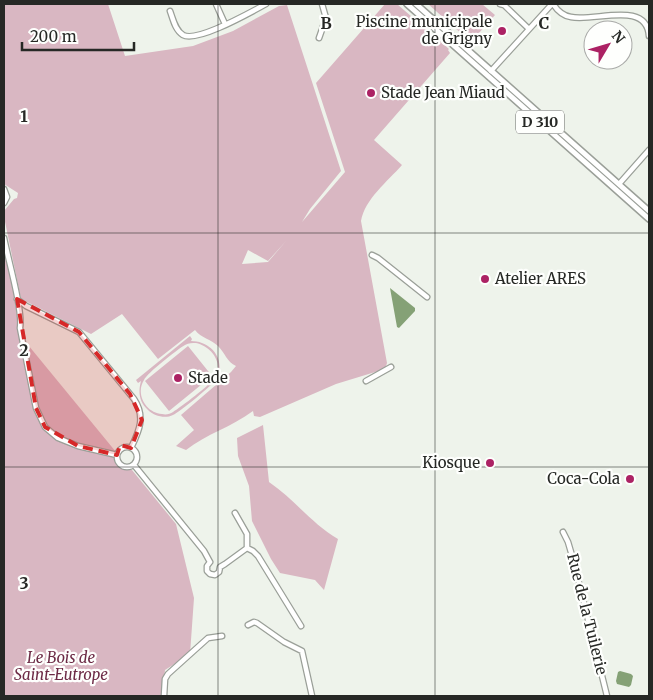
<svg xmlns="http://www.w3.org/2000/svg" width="653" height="700" font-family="Merriweather,serif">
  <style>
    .green { fill: #d9b7c2; fill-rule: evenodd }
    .water { fill: #85a176 }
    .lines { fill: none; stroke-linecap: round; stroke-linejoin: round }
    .minor-casing { stroke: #9a9f98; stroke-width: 7 }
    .major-casing { stroke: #9a9f98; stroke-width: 8 }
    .minor { stroke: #fff; stroke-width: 4.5 }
    .major { stroke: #fff; stroke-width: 5 }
    .marked { fill: #d62828; fill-opacity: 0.2; stroke: #d62828; stroke-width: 4; stroke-dasharray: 10 6; stroke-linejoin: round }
    .grid { fill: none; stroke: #262825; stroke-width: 1; stroke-opacity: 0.55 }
    .poi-dot { fill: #ac2264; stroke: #fefffd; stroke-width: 2 }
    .labels { text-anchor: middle; stroke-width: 4.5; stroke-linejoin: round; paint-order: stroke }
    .shield { fill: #fefffd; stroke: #676866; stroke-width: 1 }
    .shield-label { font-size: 14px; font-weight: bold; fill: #262825 }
    .poi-label { font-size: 15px; fill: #262825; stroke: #fefffd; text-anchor: end }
    .street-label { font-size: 15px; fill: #262825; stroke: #fefffd }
    .park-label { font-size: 15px; font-style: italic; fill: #6c2a45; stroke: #fefffd }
    .grid-label { font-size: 16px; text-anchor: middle; font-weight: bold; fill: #262825; stroke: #fefffd; stroke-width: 4.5; stroke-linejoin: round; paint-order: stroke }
  </style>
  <rect width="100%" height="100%" fill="#eef3eb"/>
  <!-- green -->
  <path class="green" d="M4,4H108L125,56L193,46L233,31L279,6L287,5L341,171L310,209L302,222L345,172L316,83L385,4H397L449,49L448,50L450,53L374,140L402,165C387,182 365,199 361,221L387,363L385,369L336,384L260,417L254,416L253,411C232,427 206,434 186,450L176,446L194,430L181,415L231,372L236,366C227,362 225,353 218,346C211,339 201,338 195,330L158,359L122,314L91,334L21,299L4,217V211L14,199L17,198L18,193L4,184ZM286,241L268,262L242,264L248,250L268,261Z
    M428,4H482L495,15L471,42Z
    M4,246L15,297L19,336L24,340L116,452L115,461L121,468L132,470L176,524L194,598L190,654L165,670L162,696H4Z
    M190,336L192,339L191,341C210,341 226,358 217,378C214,384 180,412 173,415C165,419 154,416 148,410C139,402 138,392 141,381L138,383L136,380ZM196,343C211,346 224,363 215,378C210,385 181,407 173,412C170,414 166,415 162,414C146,413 135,394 144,380C147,373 178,349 185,345C189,343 192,343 196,343Z
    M188,346L212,376L169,411L145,381Z
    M263,425L269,482C294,499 312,524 338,539L324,590L315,580L280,573L271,559L252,521L249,486L238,456L237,438Z"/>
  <!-- water -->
  <path class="water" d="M390,288L415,308V311L399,328L397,327Z
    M620,671L631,674L633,676L631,685L629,687L617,684L616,681L618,672Z"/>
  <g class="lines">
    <!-- minor casing -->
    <g class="minor-casing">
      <path id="minor" d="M216,4L225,24
        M500,4L504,5L529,29
        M553,4C557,10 563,16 571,17C595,22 647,0 649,36
        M170,11C173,19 175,30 183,35C197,43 251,12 266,4
        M319,38L326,18L322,4
        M491,71L552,4
        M619,184L649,150
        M4,189L7,197L4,203
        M4,238C8,259 23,310 20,328L36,408L45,427L58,438L78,446L117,455
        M372,255L378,258L427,297
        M17,299L26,306L79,332L134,399C146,417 139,431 131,448
        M366,381L391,367
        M117 457a10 10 0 1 1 20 0a10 10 0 1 1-20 0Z
        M134,465L204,551L210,562
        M235,513L247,534V548
        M563,532L568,542L573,559L607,696
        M247,548L253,551L258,556L301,626
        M210,562L207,566V571L210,574L215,575L219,572L220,567L225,564L247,548
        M248,625L254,622L257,623L284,642L302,651L312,696
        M164,696L165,679L168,674L208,638L222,636"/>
    </g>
    <!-- major casing -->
    <g class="major-casing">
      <path id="major" d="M407,4L649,219
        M416,4L649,211"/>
    </g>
    <!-- minor -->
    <use href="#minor" class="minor"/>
    <!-- major -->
    <use href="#major" class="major"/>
  </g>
  <!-- marked area -->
  <path class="marked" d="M17,299L79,332L130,394L142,420L131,448L120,445L117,455L78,446L45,427L36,408Z"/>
  <!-- grid -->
  <path class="grid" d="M218,4V696M435,4V696M4,233H649M4,467H649"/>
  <!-- markers -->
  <g class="poi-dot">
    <circle cx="502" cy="31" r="5"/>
    <circle cx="371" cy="93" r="5"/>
    <circle cx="485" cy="279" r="5"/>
    <circle cx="178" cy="378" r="5"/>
    <circle cx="490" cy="463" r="5"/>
    <circle cx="630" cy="479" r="5"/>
  </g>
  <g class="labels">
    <!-- shield labels -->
    <rect class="shield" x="516" y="110.5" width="48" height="23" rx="4"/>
    <g class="shield-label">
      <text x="540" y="127">D 310</text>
    </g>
    <!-- poi labels -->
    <g class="poi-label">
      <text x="492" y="27">Piscine municipale<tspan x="492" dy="17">de Grigny</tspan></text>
      <text x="381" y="98" text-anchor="start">Stade Jean Miaud</text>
      <text x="495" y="284" text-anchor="start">Atelier ARES</text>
      <text x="188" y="383" text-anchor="start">Stade</text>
      <text x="480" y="468">Kiosque</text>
      <text x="620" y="484">Coca-Cola</text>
    </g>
    <!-- street labels -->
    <g class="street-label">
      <text transform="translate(587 614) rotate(76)" y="5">Rue de la Tuilerie</text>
    </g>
    <!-- park labels -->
    <g class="park-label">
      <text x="61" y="663">Le Bois de<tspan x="61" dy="17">Saint-Eutrope</tspan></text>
    </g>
  </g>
  <g class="grid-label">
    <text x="326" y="29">B</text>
    <text x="544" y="29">C</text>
    <text x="24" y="122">1</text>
    <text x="24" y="356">2</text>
    <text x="24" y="589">3</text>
  </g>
  <!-- border -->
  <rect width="653" height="700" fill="none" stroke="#262825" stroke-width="10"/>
  <!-- north arrow -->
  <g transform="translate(608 45) rotate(52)"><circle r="24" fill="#fefffd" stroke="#a8a9a7"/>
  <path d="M0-4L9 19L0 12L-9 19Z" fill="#ac2264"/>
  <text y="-8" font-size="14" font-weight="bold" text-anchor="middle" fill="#262825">N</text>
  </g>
  <!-- scale -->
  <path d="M22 42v8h112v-8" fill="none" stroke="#262825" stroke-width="2.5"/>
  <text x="30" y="42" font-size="15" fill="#262825" stroke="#fefffd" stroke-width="4" paint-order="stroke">200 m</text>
</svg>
